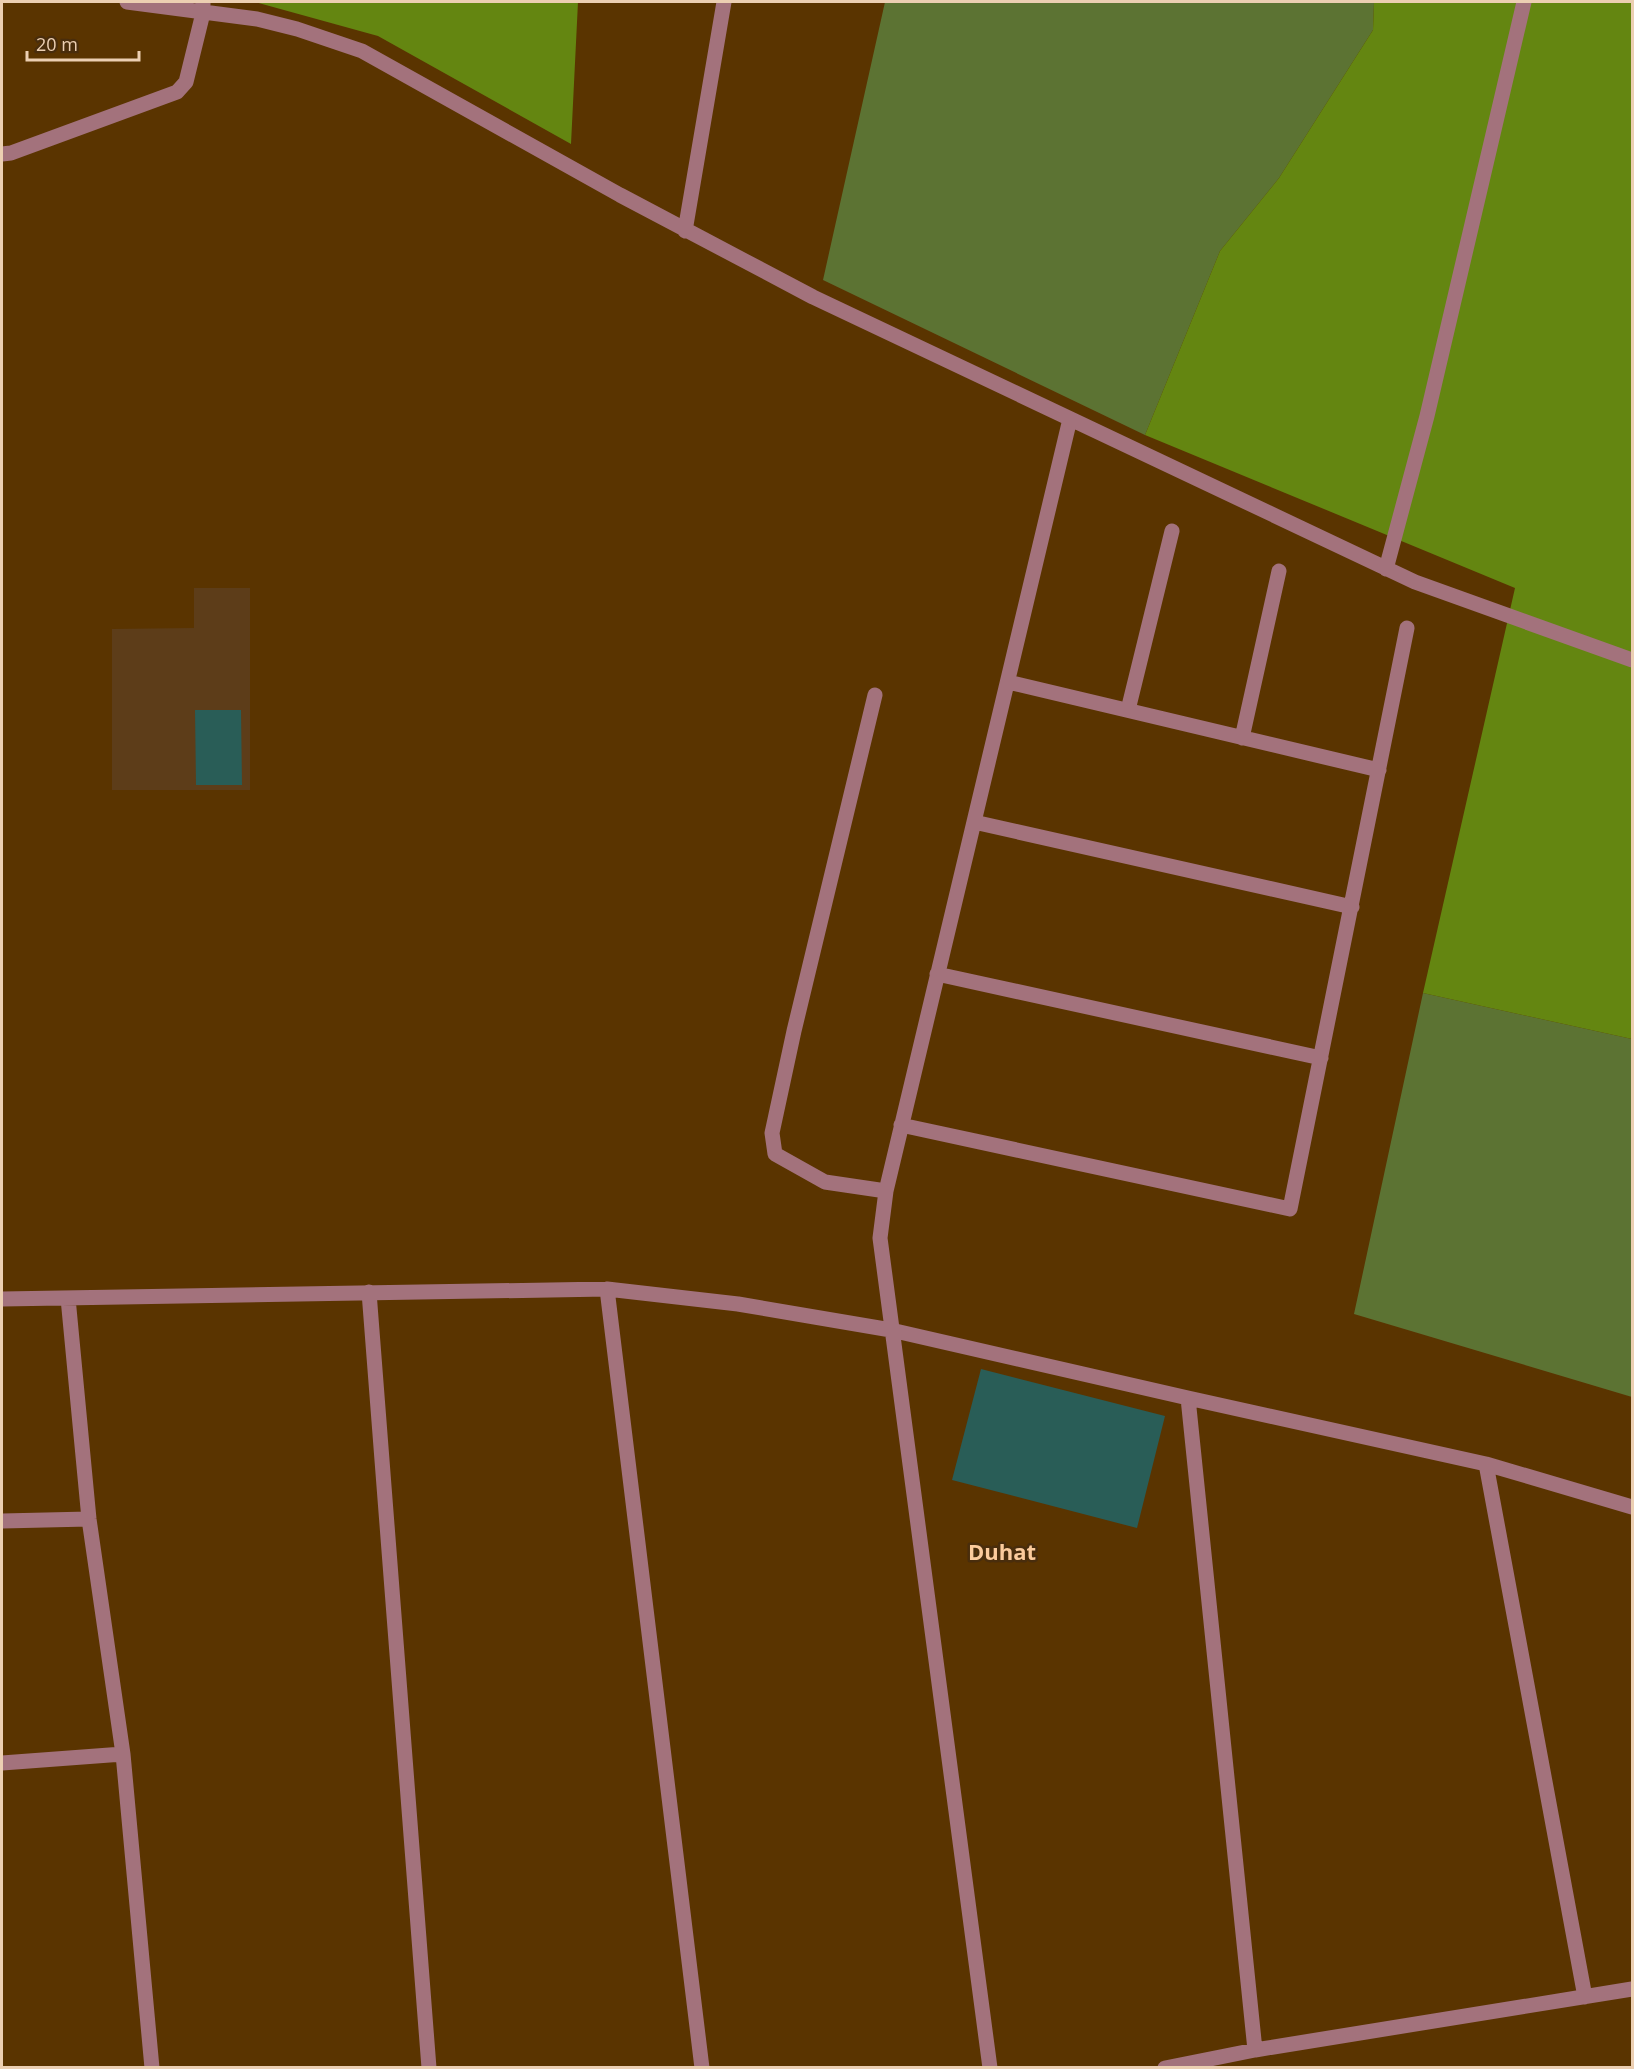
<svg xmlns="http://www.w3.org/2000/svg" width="1634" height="2069" font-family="'Open Sans',sans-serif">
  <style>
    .built { fill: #5d3d19 }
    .green { fill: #5c7333 }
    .forest { fill: #648611 }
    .building { fill: #295d57 }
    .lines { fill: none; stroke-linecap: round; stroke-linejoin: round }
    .minor { stroke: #a3727c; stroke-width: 15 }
    .labels { text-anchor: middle; stroke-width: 5; stroke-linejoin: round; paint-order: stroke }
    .quarter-label { font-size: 22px; font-weight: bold; fill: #fbcb9c; stroke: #492d0c }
  </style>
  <rect width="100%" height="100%" fill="#5a3400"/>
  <!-- built -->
  <path class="built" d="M194,588H250V790H112V629L194,628Z"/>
  <!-- green -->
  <path class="green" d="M885,2H1374L1373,30L1279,178L1220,251L1145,435L823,280Z
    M1423,993L1632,1039V1397L1354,1314Z"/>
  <!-- forest -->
  <path class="forest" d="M255,2H578L571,144L378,36Z
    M1374,2H1632V1039L1423,993L1515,588L1145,435L1220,251L1279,178L1373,30Z"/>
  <!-- building -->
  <path class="building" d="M195,710H241L242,785H196Z
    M981,1369L1165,1416L1137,1528L952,1480Z"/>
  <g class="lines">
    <!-- minor -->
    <path class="minor" d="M127,2L257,19L297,29L362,51L620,195L813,297L1415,582L1632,660
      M2,154L11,153L177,92L186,82L203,13V2
      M685,231L724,2
      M1386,569L1427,416L1524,2
      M1008,682L1379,770
      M875,695L794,1031L772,1133L775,1154L825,1182L886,1191L880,1238L990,2068
      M1128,710L1172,531
      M1242,738L1279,571
      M974,822L1352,907
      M937,974L1321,1058
      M901,1125L1290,1209L1407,628
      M886,1191L1070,419
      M607,1289L702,2068
      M369,1292L429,2068
      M68,1298L89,1519L123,1754L152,2068
      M2,1299L607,1289L738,1304L891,1330L1188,1398L1486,1464L1632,1507
      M1188,1398L1255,2050
      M1486,1464L1585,1997
      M2,1521L89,1519
      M2,1763L123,1754
      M1165,2068L1255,2050L1632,1989"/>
  </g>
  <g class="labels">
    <!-- quarter labels -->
    <g class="quarter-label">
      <text x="1002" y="1560">Duhat</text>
    </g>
  </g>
  <!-- border -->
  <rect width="1634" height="2069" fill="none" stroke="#eccfb2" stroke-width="6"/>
  <!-- scale -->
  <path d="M27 51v9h112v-9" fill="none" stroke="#eccfb2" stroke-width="3"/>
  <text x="36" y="51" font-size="18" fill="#eccfb2" stroke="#492d0c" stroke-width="4.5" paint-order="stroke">20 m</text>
</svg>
